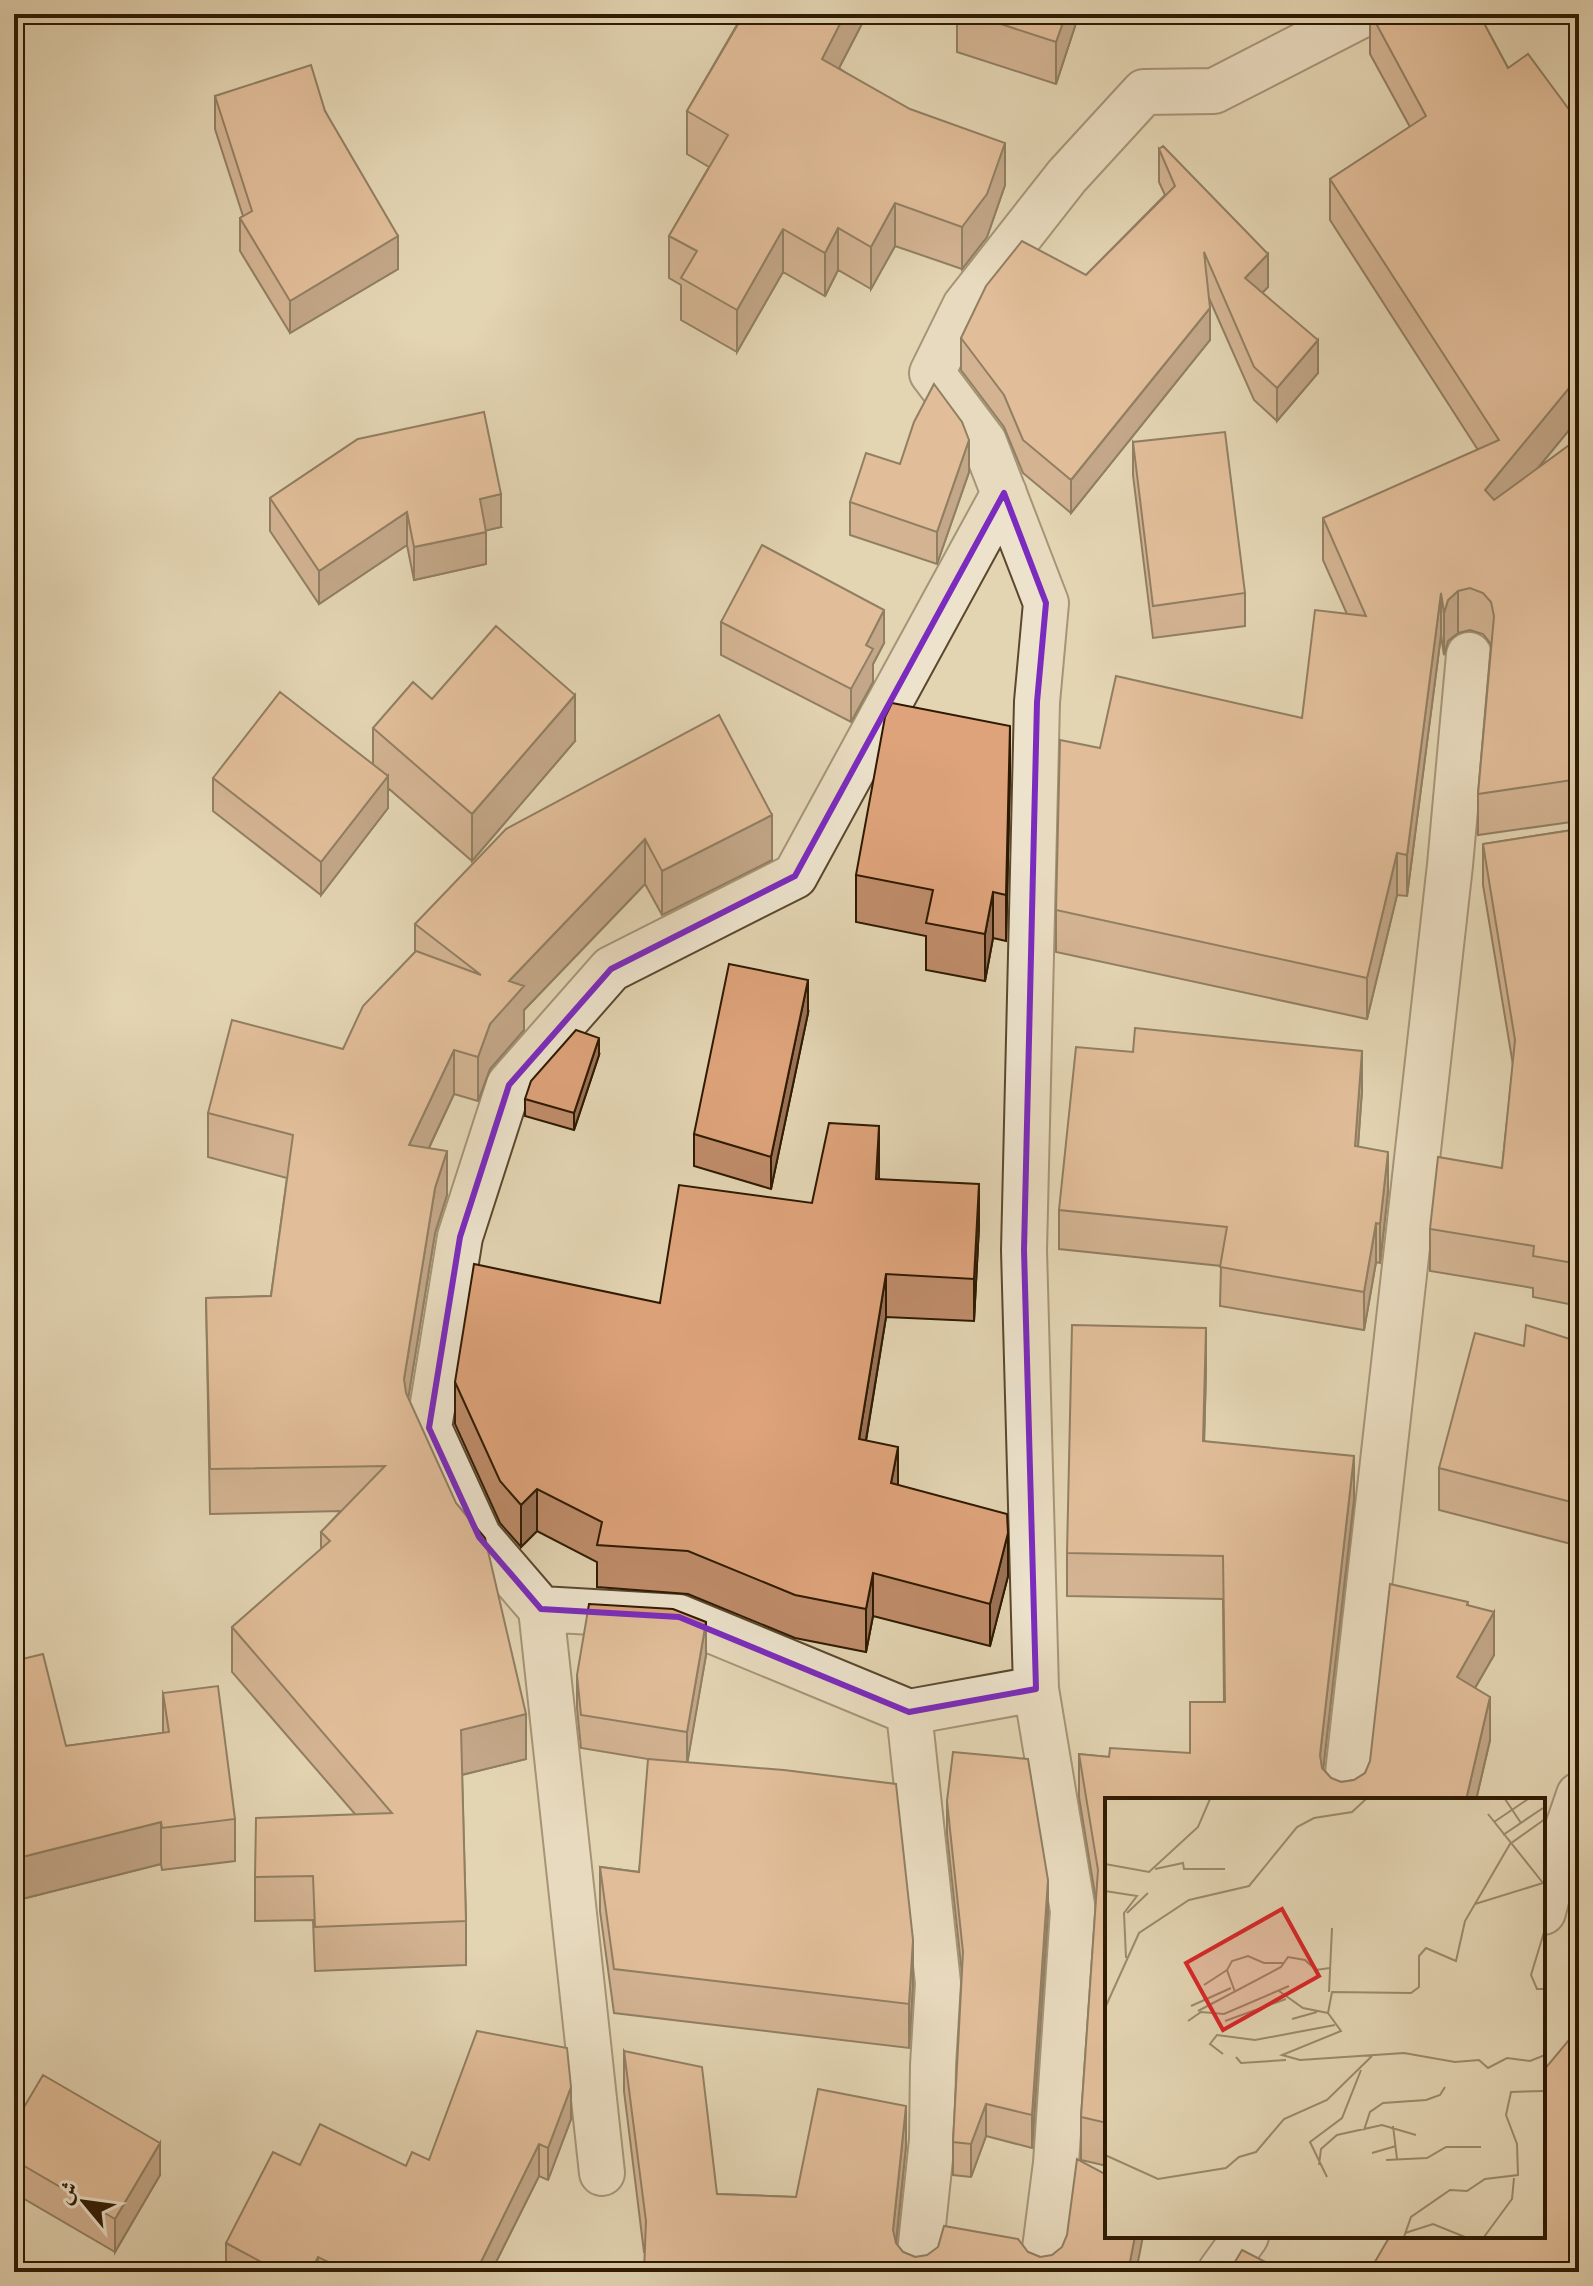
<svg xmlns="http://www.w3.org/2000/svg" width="1593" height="2286" font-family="'Sorts Mill Goudy',Amiri,serif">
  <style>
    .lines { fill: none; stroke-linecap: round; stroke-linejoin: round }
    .street-casing { stroke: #5b482e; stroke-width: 48 }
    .street { stroke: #ede3cd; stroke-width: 44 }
    .wall { fill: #bf8c6a; stroke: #2e1a02; stroke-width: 2 }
    .shaded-wall { fill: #9b7256; stroke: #2e1a02; stroke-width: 2 }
    .building { fill: #dea37b; stroke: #2e1a02; stroke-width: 2 }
    .marked { fill: none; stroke: #7b2cbf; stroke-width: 6; stroke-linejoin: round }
    .inset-road { fill: none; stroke: #9b8a6c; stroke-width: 2 }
    .view { fill: #d62828; fill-opacity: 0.15; stroke: #d62828; stroke-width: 4 }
    .inset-edge { fill: none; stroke: #2e1a02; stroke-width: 4 }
  </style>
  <rect width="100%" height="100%" fill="#e3d4b2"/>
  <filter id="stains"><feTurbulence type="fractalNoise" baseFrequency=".0025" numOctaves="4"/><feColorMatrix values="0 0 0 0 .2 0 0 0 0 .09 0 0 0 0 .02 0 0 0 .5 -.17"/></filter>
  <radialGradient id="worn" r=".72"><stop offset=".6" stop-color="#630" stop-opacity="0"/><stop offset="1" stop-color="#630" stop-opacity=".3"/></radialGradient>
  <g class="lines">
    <!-- street casing -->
    <g class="street-casing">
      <path id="street" d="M1004,493L795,876L611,969L509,1085L460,1237L429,1428L479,1537L541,1609L679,1617L909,1712L1036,1689
        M541,1609L602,2173
        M909,1712L938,1983L933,2065L932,2140L918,2272
        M1345,1800L1450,865L1469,655
        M1543,1912L1556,1862L1579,1795
        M1042,2272L1056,2163L1073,1911L1036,1689L1024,1250L1037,702L1046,603L984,442L932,373L965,306L1067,176L1144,92L1214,91L1364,14
        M1220,2272L1246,2236"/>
    </g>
    <!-- street -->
    <use href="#street" class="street"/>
  </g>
  <!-- wall -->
  <path class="wall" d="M721,14H867L839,68L1005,185L987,237L962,269L895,246L871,289L838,270L825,296L783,272L737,352L681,320V285L669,278V236L709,167L687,154V111L738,23Z
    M957,14H1079L1056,84L957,52Z
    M1370,14H1479L1508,68L1579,123V418L1537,469L1579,438V821L1478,835V794L1491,644L1483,634L1470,630L1458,633L1448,641L1444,655L1441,635L1407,896L1397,895L1367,1019L1056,952V910L1100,748L1302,718L1347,614L1323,560V518L1478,450L1330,220V179L1410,127L1370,54Z
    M215,96L325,111L398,269L290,333L240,251V218L243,216L215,129Z
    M1159,149L1268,287L1262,293L1318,373L1277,421L1254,400L1209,298L1210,340L1071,513L1023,473L1004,427L961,370V338L1086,275L1165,195L1159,182Z
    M358,439L501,527L486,530V564L414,580L407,545L319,604L270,531V498Z
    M1133,442L1245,593V626L1153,638L1133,475Z
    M900,464L969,472L937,564L850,535V502Z
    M721,622L884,643L873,664V682L851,722L721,655Z
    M432,699L575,741L472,861L388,788V808L321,895L213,811V778L373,764V728Z
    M719,715L772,860L662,915L645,884L524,1010V1030L490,1069L478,1101L454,1094L429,1148L447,1195L435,1233L408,1398L526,1759L462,1775L466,1921V1965L315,1971L313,1920L255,1921V1877L355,1814L232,1672V1627L321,1550V1532L341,1511L210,1514L206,1298L271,1296L287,1178L208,1157V1113L343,1049L415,952V924Z
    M1010,772L1006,941L993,938L985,981L926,970V936L856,922V875Z
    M1579,829V1306L1533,1297V1288L1430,1271V1229L1502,1168L1513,1065L1483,885V844Z
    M808,1013L771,1189L694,1166V1134Z
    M599,1055L574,1130L525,1116V1099Z
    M1362,1090L1358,1147L1388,1191L1380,1263L1376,1262L1364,1330L1220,1306L1221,1266L1059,1249V1210Z
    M879,1168V1179L979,1226L974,1321L886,1317L866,1441L898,1485L1008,1576L990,1646L873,1616L866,1652L795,1638L688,1594L597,1587V1562L537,1531L521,1547L500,1523L455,1424V1382L660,1303L812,1203Z
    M1579,1342V1546L1439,1510V1468L1524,1346Z
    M1206,1370L1204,1441L1354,1499L1323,1769L1331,1778L1341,1782L1354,1780L1365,1773L1468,1605L1494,1655L1475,1688L1490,1740L1476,1800H1107V2166L1081,2160V2117L1096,1900L1079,1797V1754L1109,1757L1190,1753L1224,1702L1223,1599L1067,1596V1553Z
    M706,1655L687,1762L913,1984L909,2048L614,2013L600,1911V1867L639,1872L654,1760L581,1748L577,1708V1675Z
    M14,1661L66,1746L163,1733V1693L235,1819V1861L162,1870L161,1864L14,1901Z
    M947,1801L1048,1912L1032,2148L986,2136L971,2177L953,2175V2142L962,1974L947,1834Z
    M624,2051L717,2194L796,2197L906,2146L896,2244L903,2252L915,2257L1028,2252L1040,2257L1136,2272L644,2252L624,2091Z
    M571,2119L548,2180L539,2176L491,2272H226V2243L300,2165L406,2166Z
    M14,2124L160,2175L115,2252L14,2193Z"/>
  <!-- shaded-wall -->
  <path class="shaded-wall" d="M845,14H867L822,101V59Z
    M1066,14H1079L1056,84V42Z
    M1005,143V185L987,237L962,269V227Z
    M895,203V246L871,289V247Z
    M838,228V270L825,296V253Z
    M783,229V272L737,352V310Z
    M398,236V269L290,333V301Z
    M1268,254V287L1245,310V278Z
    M1210,308V340L1071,513V480Z
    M1318,340V373L1277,421V388Z
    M1579,376V418L1485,532V490Z
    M969,440V472L937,564V532Z
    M501,494V527L480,532V499Z
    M407,512V545L319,604V571Z
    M486,532V564L414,580V547Z
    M1458,591V633L1448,641L1444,655V613L1448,600Z
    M1441,593V635L1407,896V855Z
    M884,610V643L873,664V682L851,722V689L866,645Z
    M575,695V741L472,861V814Z
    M1010,726V772L1006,941V895Z
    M388,776V808L321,895V862Z
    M772,815V860L662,915V871Z
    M645,839V884L524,1010V1030L490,1069L478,1101V1057L490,1024L509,981Z
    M1397,853V895L1367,1019V978Z
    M993,892V938L985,981V934Z
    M808,980V1013L771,1189V1157Z
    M599,1038V1055L574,1130V1113Z
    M454,1050V1094L409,1190V1145Z
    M1362,1051V1090L1355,1185V1146Z
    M879,1126V1168L876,1222V1179Z
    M447,1151V1195L435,1233L404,1424V1379L435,1188Z
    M1388,1152V1191L1380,1263V1224Z
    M979,1184V1226L974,1321V1279Z
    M1376,1223V1262L1364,1330V1292Z
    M886,1274V1317L859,1482V1439Z
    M1206,1328V1370L1203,1484V1441Z
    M898,1447V1489L891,1483Z
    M1354,1456V1499L1320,1797V1755Z
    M537,1489V1531L521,1547V1505Z
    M1008,1533V1576L990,1646V1604Z
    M873,1573V1616L866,1652V1609Z
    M1494,1612V1655L1457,1719V1677Z
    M706,1622V1655L687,1765V1732Z
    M1490,1697V1740L1476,1800H1466Z
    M526,1714V1759L461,1775V1730Z
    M161,1822V1864L14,1901V1859Z
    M1048,1880V1912L1032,2148V2115Z
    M913,1940V1984L909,2048V2004Z
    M571,2087V2119L548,2180V2148Z
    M986,2104V2136L971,2177V2144Z
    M906,2106V2146L893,2270V2230Z
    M160,2143V2175L115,2252V2219Z
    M539,2144V2176L491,2272H476Z
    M1135,2236H1143L1136,2272H1128Z
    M318,2257V2272H310Z"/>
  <!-- building -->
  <path class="building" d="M744,14H845L822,59L910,109L1005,143L987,194L962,227L895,203L871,247L838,228L825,253L783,229L737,310L681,278L697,251L669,236L728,135L687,111Z
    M970,14H1066L1056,42Z
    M1371,14H1479L1508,68L1528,54L1579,123V376L1485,490L1494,500L1579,438V779L1478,794L1494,616L1491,602L1483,593L1470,588L1458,591L1448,600L1444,613L1441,593L1407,855L1397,853L1367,978L1056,910L1060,740L1100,748L1116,676L1302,718L1315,610L1366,616L1323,518L1499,440L1330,179L1426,116Z
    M311,65L325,111L398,236L290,301L240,218L252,211L215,96Z
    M1163,146L1268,254L1245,278L1318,340L1277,388L1254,367L1204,252L1210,308L1071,480L1023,440L1004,395L961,338L986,286L1022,241L1086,275L1175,186L1159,149Z
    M934,384L962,422L969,440L937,532L850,502L866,453L900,464L914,422Z
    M484,412L501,494L480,499L486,532L414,547L407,512L319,571L270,498L358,439Z
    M1225,432L1245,593L1153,606L1133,442Z
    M762,545L884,610L866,645L873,649L851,689L721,622Z
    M496,626L575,695L472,814L373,728L413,682L432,699Z
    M280,692L388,776L321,862L213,778Z
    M892,703L1010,726L1006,895L993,892L985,934L926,923L933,890L856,875L885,717Z
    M719,715L772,815L662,871L645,839L509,981L524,986L490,1024L478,1057L454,1050L409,1145L447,1151L435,1188L404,1379L406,1393L456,1503L485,1538L526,1714L461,1730L466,1921L315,1927L313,1876L255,1877L256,1818L392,1813L232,1627L330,1541L321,1532L385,1466L210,1469L206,1298L271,1296L293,1135L208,1113L232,1020L343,1049L363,1006L416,951L481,975L415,924L506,829Z
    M1579,829V1264L1533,1256L1534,1246L1430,1229L1438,1157L1502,1168L1515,1040L1483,844Z
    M729,964L808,980L771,1157L694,1134Z
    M1135,1028L1362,1051L1355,1146L1388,1152L1380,1224L1376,1223L1364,1292L1220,1267L1227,1227L1059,1210L1076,1047L1133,1052Z
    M576,1030L599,1038L574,1113L525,1099L531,1081Z
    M829,1123L879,1126L876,1179L979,1184L974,1279L886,1274L859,1439L898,1447L891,1483L1007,1514L1008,1533L990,1604L873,1573L866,1609L795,1595L688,1551L597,1545L602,1522L537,1489L521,1505L500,1481L455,1382L474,1264L660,1303L679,1185L812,1203Z
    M1072,1325L1206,1328L1203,1441L1354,1456L1320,1755L1322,1768L1331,1778L1341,1782L1354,1780L1365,1773L1370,1761L1390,1584L1468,1602L1467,1605L1494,1612L1457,1677L1490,1697L1466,1800H1107V2123L1081,2117L1098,1870L1079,1754L1109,1757L1110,1748L1190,1753V1702H1225L1223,1556L1067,1553Z
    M1526,1325L1579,1342V1504L1439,1468L1475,1333L1524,1346Z
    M589,1604L673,1609L706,1622L687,1732L581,1715L577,1675Z
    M43,1654L66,1746L169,1732L163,1693L218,1686L235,1819L162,1828L161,1822L14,1859V1661Z
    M953,1752L1028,1759L1048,1880L1032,2115L986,2104L971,2144L953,2142L963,1952L947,1801Z
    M648,1759L784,1770L896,1784L913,1940L909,2004L614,1969L600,1867L639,1872Z
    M1579,2028V2272H1369L1390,2236H1543V2071Z
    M477,2031L567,2048L571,2087L548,2148L539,2144L476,2272H349L318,2257L310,2272H280L226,2243L273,2152L300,2165L320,2124L406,2166L412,2152L429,2160Z
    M624,2051L702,2067L717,2194L796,2197L818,2089L906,2106L893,2230L896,2243L903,2252L915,2257L927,2255L938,2247L944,2226L1018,2239L1028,2252L1040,2257L1052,2255L1062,2247L1067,2235L1077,2159L1107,2175V2236H1135L1128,2272H644L646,2221Z
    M43,2075L160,2143L115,2219L14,2160V2124Z
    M1242,2250L1285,2272H1229Z"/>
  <!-- marked area -->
  <path d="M0 0H1593V2286H0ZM1004,493L1046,603L1037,702L1024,1250L1036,1689L909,1712L679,1617L541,1609L479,1537L429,1428L460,1237L509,1085L611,969L795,876Z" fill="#e3d4b2" fill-opacity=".55" fill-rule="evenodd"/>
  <path class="marked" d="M1004,493L1046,603L1037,702L1024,1250L1036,1689L909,1712L679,1617L541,1609L479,1537L429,1428L460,1237L509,1085L611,969L795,876Z"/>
  <!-- overview -->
  <g transform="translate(1105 1798)">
    <rect width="440" height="440" fill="#e3d4b2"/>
    <path class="inset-road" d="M400,1L416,25M383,16L438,85M440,21L405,46L360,123L351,163L321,150L314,158V189L306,195L227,194L223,215L236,233L177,257L195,262L299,255L350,264L374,262L383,270L402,260L425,263L440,257M389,24L423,1M398,37L438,10M0,66L44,74L93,29L105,1M50,71L78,65L79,71H120M0,93L32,98L19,115L21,160M370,106L438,85M22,115L43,95M440,131L426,177L432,191H440M99,187L122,172M174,193L198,210L223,215M130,194L122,172L127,163L143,158L159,165H179M224,194L227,130M86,208L126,190M0,210L34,135L84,102L144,88L192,29L209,20L247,14L261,1M93,213L176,169L183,159L200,162L211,172L225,170M187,221L212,214M83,223L96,214L119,216L184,188M120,223L181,201M118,256L105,246L112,237L150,242L230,227M131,259L136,265L181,262M288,328L292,361M259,332L265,314L278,305L321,302L335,297L340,289M267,355L291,348M0,357L53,381L121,370L134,359L151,354L179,321L222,302L267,258M281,362L322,360L341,349H376M214,367L216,351L232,337L277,327L311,337M222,379L205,344L237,320L256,272M300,435L328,426L360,439M299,439L306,419L345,392L362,393L380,381L413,377L412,346L401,317L406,294L440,293M379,439L407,401L409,380"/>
    <path class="view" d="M177,111L214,178L118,232L81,165Z"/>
    <rect width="440" height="440" class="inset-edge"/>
  </g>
  <!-- margin -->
  <rect width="1593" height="2286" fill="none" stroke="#e3d4b2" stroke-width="48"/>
  <rect x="16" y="16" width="1561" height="2254" fill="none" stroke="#2e1a02" stroke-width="4"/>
  <rect x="24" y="24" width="1545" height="2238" fill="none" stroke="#2e1a02" stroke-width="2"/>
  <!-- north arrow -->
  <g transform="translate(84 2202) rotate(299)" stroke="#ede3cd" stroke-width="6" paint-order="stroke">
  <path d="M0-6L14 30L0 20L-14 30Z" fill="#2e1a02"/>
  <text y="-12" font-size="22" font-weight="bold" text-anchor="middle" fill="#2e1a02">ش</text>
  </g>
  <rect width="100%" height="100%" filter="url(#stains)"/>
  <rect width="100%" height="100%" fill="url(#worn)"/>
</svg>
